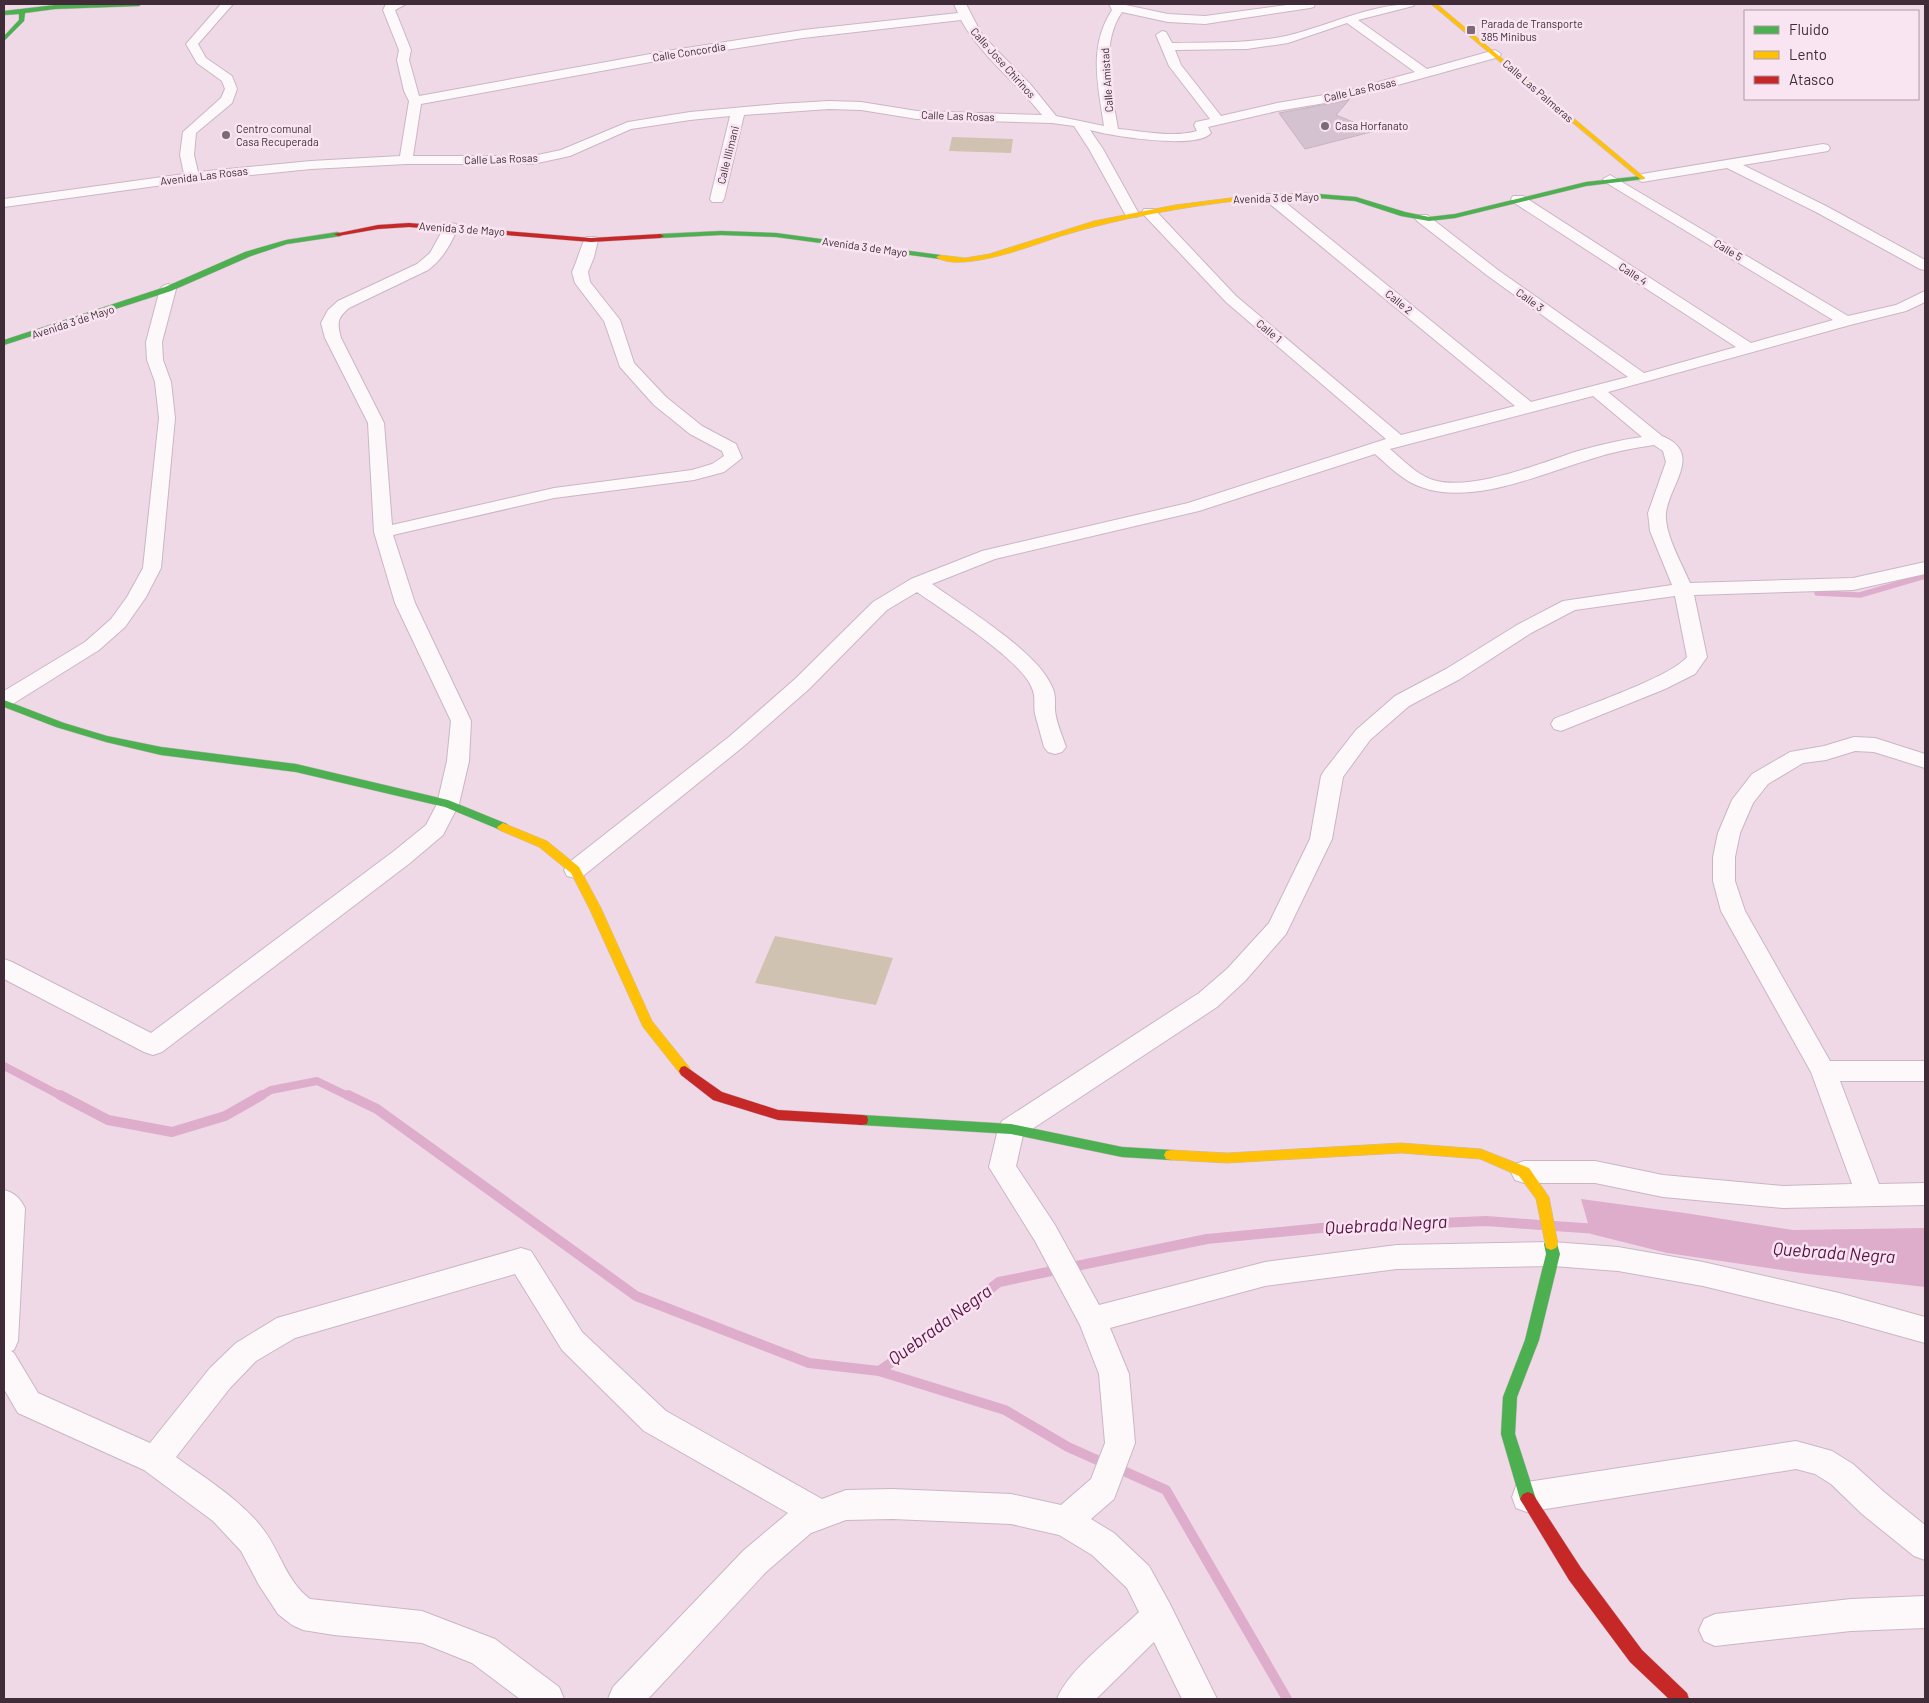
<svg xmlns="http://www.w3.org/2000/svg" width="1929" height="1703" font-family="Barlow,sans-serif">
  <style>
    .green { fill: #d0c2b1 }
    .water { fill: #deadcc }
    .lines { fill: none; stroke-linecap: round; stroke-linejoin: round }
    .stream-far2 { stroke: #deadcc; stroke-width: 5.5 }
    .stream-far1 { stroke: #deadcc; stroke-width: 8 }
    .stream { stroke: #deadcc; stroke-width: 10 }
    .building { fill: #d5c2d1; stroke: #c6b4c3 }
    .street-casing { stroke: #cab6c3; stroke-width: 2 }
    .fast-casing { stroke: #cab6c3; stroke-width: 1 }
    .slow-casing { stroke: #cab6c3; stroke-width: 1 }
    .jam-casing { stroke: #cab6c3; stroke-width: 1 }
    .street { fill: #fdf9fb; fill-rule: evenodd }
    .fast { fill: #4caf50; fill-rule: evenodd }
    .slow { fill: #ffc107; fill-rule: evenodd }
    .jam { fill: #c62828; fill-rule: evenodd }
    .poi-dot { fill: #7e6976; stroke: #f9e4f1; stroke-width: 2 }
    .labels { text-anchor: middle; stroke-width: 5; stroke-linejoin: round; paint-order: stroke }
    .far-poi-label { font-size: 11px; fill: #402c39; stroke: #f9e4f1; text-anchor: start }
    .far-street-label { font-size: 11px; fill: #402c39; stroke: #f9e4f1 }
    .near-water-label { font-size: 18px; font-style: italic; fill: #5a1347; stroke: #f9e4f1 }
  </style>
  <rect width="100%" height="100%" fill="#f0d9e7"/>
  <!-- green -->
  <path class="green" d="M952,137L1013,139L1011,153L949,151Z
    M775,936L893,958L876,1005L755,983Z"/>
  <!-- water -->
  <path class="water" d="M1581,1199L1685,1213L1793,1230L1925,1228V1287L1808,1274L1667,1253L1591,1234Z"/>
  <g class="lines">
    <!-- stream-far2 -->
    <path class="stream-far2" d="M1817,593L1860,595L1925,576"/>
    <!-- stream-far1 -->
    <path class="stream-far1" d="M4,1066L63,1097
      M259,1097L271,1090L317,1081L350,1097"/>
    <!-- stream -->
    <path class="stream" d="M60,1095L108,1120L172,1132L225,1116L262,1095
      M348,1095L377,1109L636,1296L809,1363L879,1371L1005,1410L1068,1447L1106,1464
      M1554,1226L1598,1229
      M879,1371L918,1344L999,1282L1207,1239L1321,1228L1486,1221L1540,1225
      M1117,1468L1166,1490L1287,1699"/>
  </g>
  <!-- building -->
  <path class="building" d="M1349,100L1336,115L1375,131L1305,149L1279,113Z"/>
  <g class="lines">
    <!-- street casing -->
    <g class="street-casing">
      <path id="street" d="M221,4H233L198,44L206,58L232,76L237,89L232,103L196,133L194,155L198,172L311,161L400,156L409,101L404,91L397,60L399,50L383,10L386,4H406L395,10L411,50L409,60L419,96L667,51L803,30L958,13L954,4H966L982,35L1031,85L1056,116L1104,126C1098,85 1088,47 1112,10L1109,4H1121L1168,14L1205,16L1294,4H1315L1314,7L1310,8L1205,24L1168,22L1122,12C1099,46 1112,91 1118,129C1142,131 1173,138 1197,131L1194,125L1196,122L1210,119L1169,66L1156,35L1162,31L1166,32L1172,43C1209,42 1248,44 1286,36C1329,26 1369,4 1415,4L1413,6L1358,20L1427,69L1495,50L1501,54L1499,57L1343,100L1277,111L1208,127L1211,133C1197,150 1111,136 1090,130L1103,149L1139,214L1137,217H1127L1125,214L1089,149L1074,126L1052,123L917,119L861,110L829,109L744,115L724,199L722,202H712L710,199L730,116L690,120L631,129L570,156L533,164H406L311,169L192,181L4,207V199L184,174L180,155L183,132L221,98L225,89L222,81L197,63L186,44ZM961,20C981,56 1016,82 1042,115L917,111L861,102L829,101L778,104L690,112L628,122L561,150L533,156H413L421,104L667,59L803,38ZM1347,23L1415,72L1342,92L1277,103L1221,116L1181,65L1175,50L1247,49L1288,43Z
        M1823,144L1828,145L1830,148L1828,151L1743,165L1826,206L1925,260V270L1920,269L1816,212L1727,168L1642,182L1635,178L1642,174Z
        M1610,175L1848,316L1896,305L1925,291V302L1906,311L1850,325L1608,392L1662,436C1704,453 1669,485 1666,513C1664,533 1682,564 1690,583L1853,578L1925,562V574L1853,590L1694,595L1707,657L1695,674L1665,689L1561,731L1554,729L1551,724L1554,719C1582,707 1671,677 1687,657L1675,596L1575,610L1531,633L1460,679L1409,706L1370,740L1343,777L1332,839L1286,934L1245,981L1217,1007L1023,1135L1016,1166L1055,1225L1099,1305L1265,1262L1397,1245L1553,1242L1618,1247L1703,1262L1839,1293L1925,1317V1343L1839,1319L1703,1286L1618,1271L1553,1266L1397,1269L1265,1286L1110,1328L1129,1374L1135,1443L1114,1499L1091,1519L1114,1533L1149,1566L1170,1604L1217,1699H1182L1154,1642L1096,1699H1057C1067,1671 1116,1634 1139,1612L1127,1588L1092,1555L1059,1535L1011,1524L892,1519L846,1520L811,1533L766,1572L648,1699H608L613,1687L744,1550L788,1513L644,1431L562,1350L515,1274L295,1338L256,1361L230,1388L176,1457C206,1479 240,1499 263,1529C280,1551 286,1581 310,1599L422,1611L495,1639L559,1687L564,1699H520L472,1663L422,1643L334,1635L303,1630L292,1625L278,1614L259,1585L241,1551L213,1521L144,1470L18,1413L4,1389V1190C15,1193 20,1198 25,1208L18,1341L14,1350L11,1351L14,1353L38,1393L150,1443L210,1368L236,1343L277,1318L521,1248L531,1251L582,1332L666,1411L822,1499L846,1490L892,1489L1011,1494L1061,1505L1091,1479L1105,1443L1099,1374L1080,1325L1035,1241L989,1167L998,1129L1002,1121L1199,993L1227,969L1269,923L1310,839L1321,776L1324,771L1356,730L1395,696L1446,669L1517,625L1563,601L1672,585L1650,531L1648,513L1666,462L1663,451L1654,445C1633,448 1612,452 1591,459C1541,474 1472,506 1421,487C1403,481 1389,466 1375,454L1199,511L995,559L932,584C963,606 1032,649 1049,681C1056,693 1055,697 1055,710C1056,722 1062,735 1066,747L1062,752L1055,754L1048,752L1044,747C1041,736 1038,725 1035,714C1033,702 1037,697 1030,684C1016,657 944,611 917,592L887,610L809,689L744,746L583,876L575,878L567,876L564,870L567,864L730,736L795,679L873,602L911,579L982,551L1188,503L1386,439L1226,302L1144,215L1142,212L1144,209H1154L1236,296L1401,435L1515,406L1265,200L1263,197L1265,194H1275L1531,402L1628,377L1488,276L1417,221L1415,218L1417,215H1427L1498,270L1644,373L1736,347L1513,202L1511,199L1513,196H1523L1751,343L1833,320L1605,182L1603,179ZM1593,396L1642,437C1620,440 1599,445 1578,451C1540,463 1473,492 1433,480C1417,475 1403,460 1390,449Z
        M451,223L456,224L458,227C451,244 443,259 428,270L349,308C337,318 337,323 341,338L384,423L392,525L554,488L692,470L712,464L724,456L722,451L690,434L654,405L620,367L604,321L575,283L572,272C577,262 581,245 586,237H596L598,240L594,257L588,272L590,282L620,320L634,363L666,397L702,426L736,444L742,458L724,472L694,480L554,498L393,535L415,603L471,721L469,761L459,804L443,835L410,863L162,1052L153,1055L144,1052L4,979V959L12,962L151,1033L394,851L426,825L437,804L447,761L451,721L395,603L374,532L368,423L325,338L321,323L328,310L338,301L417,264L430,253L446,224Z
        M168,284L173,286L176,289L162,342L163,360L171,382L175,418L161,568L146,597L125,627L99,650L11,705L4,707V691L85,642L111,619L127,597L143,568L159,418L155,382L147,360L146,342L160,289L163,286Z
        M1854,737L1875,738L1925,754V768L1874,752L1855,751L1826,760L1803,763L1768,784L1753,803L1740,833L1735,857V881L1745,911L1830,1061H1925V1081H1840L1879,1184L1925,1183V1205L1783,1208L1663,1197L1595,1183H1524L1515,1180L1511,1172L1515,1164L1524,1161H1595L1663,1175L1783,1186L1852,1184L1811,1072L1721,911L1713,881V857L1718,833L1732,800L1752,774L1790,752L1824,746Z
        M1796,1441L1832,1451L1853,1464L1884,1492L1925,1525V1560L1914,1556L1862,1514L1831,1484L1815,1474L1796,1469L1527,1512L1516,1508L1512,1497L1516,1486L1527,1482Z
        M1925,1596V1628L1851,1631L1715,1646L1704,1641L1699,1630L1704,1619L1715,1614L1851,1599Z"/>
    </g>
    <!-- fast casing -->
    <g class="fast-casing">
      <path id="fast" d="M97,4H142L139,6L55,9L25,13L24,21L4,41V36L19,20V14L4,15V11L55,5Z
        M1642,176L1645,178L1644,179L1586,186L1455,218L1429,221L1401,216L1355,201L1306,197L1302,195L1306,193L1356,197L1405,212L1429,217L1455,214L1586,182Z
        M721,231L776,233L940,255L944,257L940,259L776,237L721,235L660,238L656,236L660,234Z
        M338,232L342,234L341,236L287,244L251,256L171,291L4,345V340L165,287L245,252L286,240Z
        M4,700L64,723L107,736L161,747L296,764L448,800L507,824L509,827L503,831L445,807L296,772L161,755L106,742L56,727L4,707Z
        M862,1115L1011,1124L1122,1147L1171,1150L1176,1151L1178,1155L1176,1159L1171,1160L1122,1157L1011,1134L862,1125L857,1124L856,1120L857,1116Z
        M1551,1238L1556,1240L1560,1254L1539,1340L1517,1397L1515,1434L1536,1499L1533,1504L1528,1506L1523,1504L1520,1499L1501,1434L1503,1397L1525,1340L1546,1254L1544,1244L1546,1240Z"/>
    </g>
    <!-- slow casing -->
    <g class="slow-casing">
      <path id="slow" d="M1431,4H1437L1644,177V179H1640Z
        M1306,193L1308,194V196C1287,200 1265,198 1244,200C1182,207 1121,218 1061,236C1034,245 960,274 936,257L940,255L965,258L989,254L1094,221L1175,205L1246,196Z
        M503,823L547,841L579,867L601,908L652,1021L689,1067L691,1071L689,1075L685,1076L681,1075L643,1027L589,908L571,873L539,847L499,830L497,827Z
        M1401,1143L1481,1149L1529,1168L1549,1197L1558,1244L1556,1248L1551,1250L1546,1248L1536,1199L1519,1176L1480,1159L1401,1153L1227,1163L1171,1160L1166,1159L1164,1155L1166,1151L1171,1150L1227,1153Z"/>
    </g>
    <!-- jam casing -->
    <g class="jam-casing">
      <path id="jam" d="M409,223L591,238L660,234L664,236L660,238L591,242L409,227L378,229L338,236L334,234L378,225Z
        M685,1066L722,1092L778,1110L862,1115L867,1116L868,1120L867,1124L862,1125L778,1120L713,1100L681,1075L679,1071L681,1067Z
        M1528,1492L1533,1494L1581,1568L1642,1650L1687,1693L1689,1699H1669L1630,1662L1569,1580L1523,1504L1520,1499L1523,1494Z"/>
    </g>
    <!-- street -->
    <use href="#street" class="street"/>
    <!-- fast -->
    <use href="#fast" class="fast"/>
    <!-- slow -->
    <use href="#slow" class="slow"/>
    <!-- jam -->
    <use href="#jam" class="jam"/>
  </g>
  <!-- markers -->
  <g class="poi-dot">
    <rect x="1466" y="25" width="10" height="10" rx="2.5"/>
    <circle cx="1325" cy="126" r="5"/>
    <circle cx="226" cy="135" r="5"/>
  </g>
  <g class="labels">
    <!-- far-poi labels -->
    <g class="far-poi-label">
      <text x="1481" y="28">Parada de Transporte<tspan x="1481" dy="13">385 Minibus</tspan></text>
      <text x="1335" y="130">Casa Horfanato</text>
      <text x="236" y="133">Centro comunal<tspan x="236" dy="13">Casa Recuperada</tspan></text>
    </g>
    <!-- far-street labels -->
    <g class="far-street-label">
      <text transform="translate(689 52) rotate(-9)" y="4">Calle Concordia</text>
      <text transform="translate(1003 63) rotate(48)" y="4">Calle Jose Chirinos</text>
      <text transform="translate(1107 80) rotate(-94)" y="4">Calle Amistad</text>
      <text transform="translate(1360 90) rotate(-13)" y="4">Calle Las Rosas</text>
      <text transform="translate(1538 91) rotate(41)" y="4">Calle Las Palmeras</text>
      <text transform="translate(958 116) rotate(2)" y="4">Calle Las Rosas</text>
      <text transform="translate(728 155) rotate(-76)" y="4">Calle Illimani</text>
      <text transform="translate(501 159) rotate(-2)" y="4">Calle Las Rosas</text>
      <text transform="translate(204 176) rotate(-7)" y="4">Avenida Las Rosas</text>
      <text transform="translate(1276 198) rotate(-2)" y="4">Avenida 3 de Mayo</text>
      <text transform="translate(462 229) rotate(4)" y="4">Avenida 3 de Mayo</text>
      <text transform="translate(865 247) rotate(8)" y="4">Avenida 3 de Mayo</text>
      <text transform="translate(1728 250) rotate(31)" y="4">Calle 5</text>
      <text transform="translate(1633 274) rotate(33)" y="4">Calle 4</text>
      <text transform="translate(1530 300) rotate(36)" y="4">Calle 3</text>
      <text transform="translate(1399 302) rotate(39)" y="4">Calle 2</text>
      <text transform="translate(73 322) rotate(-18)" y="4">Avenida 3 de Mayo</text>
      <text transform="translate(1269 331) rotate(40)" y="4">Calle 1</text>
    </g>
    <!-- near-water labels -->
    <g class="near-water-label">
      <text transform="translate(1386 1225) rotate(-3)" y="6">Quebrada Negra</text>
      <text transform="translate(1834 1253) rotate(4)" y="6">Quebrada Negra</text>
      <text transform="translate(940 1325) rotate(-36)" y="6">Quebrada Negra</text>
    </g>
  </g>
  <!-- border -->
  <rect width="1929" height="1703" fill="none" stroke="#402c39" stroke-width="10"/>
  <!-- legend -->
  <rect x="1744" y="10" width="175" height="90" fill="#f9e4f1" stroke="#af9aa7"/>
  <rect x="1754" y="26" width="25" height="8" fill="#4caf50" stroke="#af9aa7"/>
  <text x="1789" y="35" font-size="15" fill="#402c39">Fluido</text>
  <rect x="1754" y="51" width="25" height="8" fill="#ffc107" stroke="#af9aa7"/>
  <text x="1789" y="60" font-size="15" fill="#402c39">Lento</text>
  <rect x="1754" y="76" width="25" height="8" fill="#c62828" stroke="#af9aa7"/>
  <text x="1789" y="85" font-size="15" fill="#402c39">Atasco</text>
</svg>
